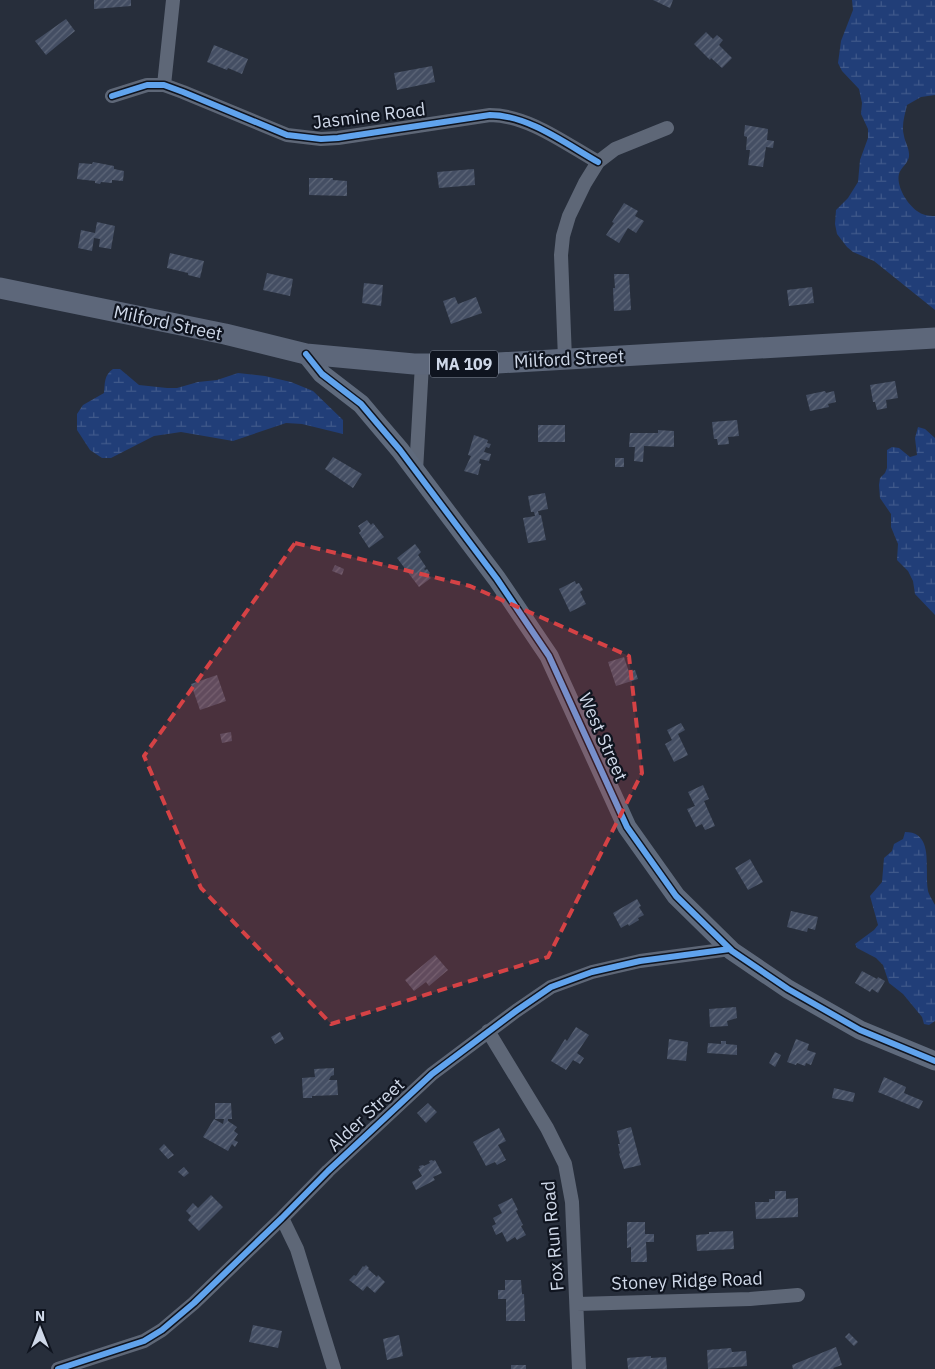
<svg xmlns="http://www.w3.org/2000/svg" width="935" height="1369" font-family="'IBM Plex Sans',sans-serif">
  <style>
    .wetland { fill: url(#wetland-marsh) }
    .building { fill: url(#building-hatch) }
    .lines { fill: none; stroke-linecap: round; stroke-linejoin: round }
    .street { stroke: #5e6777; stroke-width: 14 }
    .secondary { stroke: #5f6a7c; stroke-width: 19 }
    .primary { stroke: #5d677a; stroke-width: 21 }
    .cycleway-casing { stroke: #0f141f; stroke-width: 9 }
    .cycleway { stroke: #60a3ed; stroke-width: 6 }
    .marked { fill: #d54245; fill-opacity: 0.2; stroke: #d54245; stroke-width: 4; stroke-dasharray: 10 6; stroke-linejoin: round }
    .labels { text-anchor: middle; stroke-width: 4.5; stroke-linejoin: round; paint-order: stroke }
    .shield { fill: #0f141f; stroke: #959dac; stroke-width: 1 }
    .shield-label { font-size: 16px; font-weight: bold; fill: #cfd8e8 }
    .street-label { font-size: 18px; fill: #cfd8e8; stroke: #0f141f }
  </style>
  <defs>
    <pattern id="wetland-marsh" width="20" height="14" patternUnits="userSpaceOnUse" patternTransform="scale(1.25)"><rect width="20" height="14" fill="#213e78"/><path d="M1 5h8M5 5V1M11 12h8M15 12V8" fill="none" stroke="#40598b"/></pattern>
    <pattern id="building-hatch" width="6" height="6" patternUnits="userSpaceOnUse" patternTransform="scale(1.25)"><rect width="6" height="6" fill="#444e63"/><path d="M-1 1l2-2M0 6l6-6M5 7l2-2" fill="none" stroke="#5e6779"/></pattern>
  </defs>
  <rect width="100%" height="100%" fill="#272e3b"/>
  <!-- wetland -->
  <path class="wetland" d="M852,0H935V95L921,97L907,105C905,115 901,125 904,136C905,142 909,148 909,154C910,162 901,167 899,174C896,186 907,204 917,211C922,215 928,216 935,216V310L874,261L853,252L847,247L837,234L835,224L836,210L848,198L858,182L860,160L868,138V129L861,114L862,103L859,89L842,71L838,63L841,41L853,10Z
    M113,369H120L139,385L167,388H177L198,382L217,380L238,373L265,376L291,382L313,391L343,420V434L302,424L286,423L233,441L181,432L154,436L111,458H102L90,450L77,430V414L83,405L104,393C105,383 104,375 113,369Z
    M918,427L925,429L935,438V615L915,594L913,581L908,571L897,560L898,544L891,527V514L880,498L879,485L880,478L885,473L887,468V450L892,447L899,448L910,457L917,455L915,438Z
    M905,832C935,832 924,869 928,891C929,895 933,901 935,905V1021L929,1025L924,1024L922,1017L903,994L889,983L883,965L876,958L857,948L855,944L874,930L878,925L870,896L882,882L884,858L892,851L894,844L903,839Z"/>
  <!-- building -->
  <path class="building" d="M94,0H131V6L94,9Z
    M653,0H673L670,8Z
    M66,19L75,31L46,55L35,41Z
    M706,32L713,39L717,35L723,40L719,45L732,58L722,68L711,58L710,60L694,44Z
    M214,45L248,59L242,74L228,68L227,70L207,62Z
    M432,66L435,82L397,90L394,73Z
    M745,125L768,129L767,140L774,141L773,148L766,147L763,167L748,165L750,150H746L747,137L744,136Z
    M93,162L114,166V169L124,171L123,181L112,180V183L101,182L100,184L95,183V181L77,179L79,163L92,164Z
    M474,169L475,185L439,188L437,172Z
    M309,178H333V180L347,181V196L309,195Z
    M624,203L638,211L635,216L644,221L636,233L628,228L619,243L606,235L614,223L612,222Z
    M97,222L115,226L111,249L99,247L100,239L94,238L92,251L78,248L81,230L95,233Z
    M170,253L204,261L200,278L188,275V273L167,268Z
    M267,273L293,279L290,296L263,290Z
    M614,274H629L631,310L614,311L613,288H615Z
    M364,283L383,285L381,306L362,303Z
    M812,287L814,303L789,306L787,290Z
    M455,297L458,304L476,297L482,313L451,324L443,301Z
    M895,381L898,398L886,400L887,408L877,410L875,402H873L870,385Z
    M825,391L826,393L834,391L836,402L828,404L829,407L810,411L806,395Z
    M737,420L739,436L728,437L729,444L718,445L717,439H714L712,422Z
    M538,425H565V442H538Z
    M658,430L674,431V447L644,446L643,462L634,461L635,447H629L630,433H658Z
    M474,435L488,440L487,443L491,444L489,448L486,447L484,452L491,454L489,461L480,459L479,463L481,464L478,475L464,471L471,456L468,455Z
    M333,457L362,474L353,488L325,469Z
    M615,458H624V467H615Z
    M545,493L548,509L538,511L539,515H541L546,540L528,543L523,518L535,516L534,512H531L528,496Z
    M367,520L371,525L373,523L384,537L369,548L359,533L361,531L358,526Z
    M415,544L421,552L418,555L426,567L424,569L425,570L427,569L430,573L428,575L431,578L419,587L397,558Z
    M335,565L344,569L342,575L332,571Z
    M575,581L576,584L579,583L583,590L580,592L586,604L570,612L559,589Z
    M624,657L629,672L635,670L638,679L616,686L608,662Z
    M217,675L226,701L200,710L191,684Z
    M681,723L685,730L678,734L688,755L674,762L665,744L672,740L667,730Z
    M231,732L232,741L222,743L220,734Z
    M703,785L709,799L704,801L715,826L705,830L702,824L696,827L687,809L695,806L688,792Z
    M750,859L763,882L748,890L735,868Z
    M637,899L641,906L639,907L644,915L638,918L639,920L629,926L628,924L621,928L613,913Z
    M791,911L818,917L815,930L808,928L807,932L787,927Z
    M435,955L448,970L429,986L426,982L414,991L405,980Z
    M862,971L877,979L878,977L885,981L878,993L872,989L870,992L855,983Z
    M736,1007L737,1018L727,1021L728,1026L710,1027L709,1009Z
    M576,1027L589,1035L577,1053L584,1058L580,1064L573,1060L566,1070L551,1061L565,1039L567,1041Z
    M280,1032L284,1039L275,1044L271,1037Z
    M669,1039L688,1042L686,1061L667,1059Z
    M796,1039L809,1044L807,1050L816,1053L811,1065L806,1063L805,1066L797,1063L796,1065L787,1062Z
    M721,1041H726V1044L737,1045V1055L707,1053L708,1043L721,1044Z
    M775,1052L781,1055L775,1067L769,1063Z
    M334,1068V1075L331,1076L329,1080H337L338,1095L312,1096V1098H303L302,1078L315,1077L314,1069Z
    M884,1077L906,1087L904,1093L923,1101L919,1109L878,1092Z
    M834,1088L855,1093L853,1102L832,1098Z
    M215,1103H231L232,1119H228V1121L237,1127L234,1131L238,1134L234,1140L238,1142L235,1147L232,1144L228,1151L203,1137L214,1119L223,1124L224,1119H215Z
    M428,1103L437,1112L426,1123L417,1113Z
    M631,1127L641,1165L624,1169L619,1154L620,1153L618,1144H620L617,1131Z
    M499,1128L506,1141L498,1145L506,1160L497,1165L495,1162L486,1166L473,1142Z
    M164,1144L174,1155L168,1159L159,1149Z
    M432,1160L433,1161L435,1160L442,1173L433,1177L435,1180L416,1190L412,1182L422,1176L418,1169L420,1168L419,1166L423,1165L424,1166L430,1163L429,1161Z
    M184,1167L189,1173L184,1177L178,1172Z
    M775,1191H786V1199L798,1198V1217L756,1219L755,1202H769V1199H775Z
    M211,1195L223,1207L199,1231L188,1220L191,1216L186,1211L193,1203L198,1208Z
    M512,1198L518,1210L516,1211L523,1225L521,1226L526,1235L517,1240L515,1237L507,1242L502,1232L496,1235L492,1226L496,1224L493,1218L502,1213L498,1205Z
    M627,1222H645V1234H654V1242H646L647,1262H631V1247L627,1248Z
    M733,1231L734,1249L697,1251L696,1235L709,1234V1232Z
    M366,1265L369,1268L368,1269L377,1277L378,1275L385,1282L375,1293L367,1286L363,1291L349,1280L354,1275L356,1276L363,1266L364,1267Z
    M505,1280H521L522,1294H524L525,1321H506V1299H498V1290H505Z
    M253,1325L282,1331L278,1348L249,1342Z
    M849,1333L858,1342L854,1346L845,1337Z
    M399,1335L403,1356L387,1360L383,1339Z
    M836,1347L842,1365L833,1368L834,1369H793L792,1365Z
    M731,1348L732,1352L746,1351L747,1366L708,1369L707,1350Z
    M651,1356V1358L666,1357L667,1369H628L627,1358Z
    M511,1365H526V1369H511Z"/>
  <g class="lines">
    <!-- street -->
    <path class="street" d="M164,85L173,0
      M112,96L147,85H164L183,92L287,135L321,139L338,138L490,115C528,115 566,144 598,162
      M565,359L561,255L563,236L569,216L585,183L598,162L615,149L667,128
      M416,471L422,364
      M488,1031L547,1128L565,1164L572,1202L579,1369
      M282,1218L297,1249L334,1369
      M577,1304L750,1299L798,1295
      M58,1369L144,1341L162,1330L194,1303L282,1218L328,1171L432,1074L516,1011L551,987L592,972L640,961L730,949"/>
    <!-- secondary -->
    <path class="secondary" d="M306,354L322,374L361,404L377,423L400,450L497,579L549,656L627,827L676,896L732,951L788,989L860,1030L935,1061"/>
    <!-- primary -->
    <path class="primary" d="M0,288L225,334L306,354L414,364H481L935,338"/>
    <!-- cycleway casing -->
    <g class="cycleway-casing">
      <path id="cycleway" d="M112,96L147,85H164L183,92L287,135L321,139L338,138L490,115C528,115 566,144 598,162
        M306,354L322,374L361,404L377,423L400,450L497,579L549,656L627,827L676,896L732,951L788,989L860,1030L935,1061
        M58,1369L144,1341L162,1330L194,1303L282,1218L328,1171L432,1074L516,1011L551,987L592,972L640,961L730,949"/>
    </g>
    <!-- cycleway -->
    <use href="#cycleway" class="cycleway"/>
  </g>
  <!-- marked area -->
  <path class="marked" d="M295,543L470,586L629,656L642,773L548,957L331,1024L201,888L144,756Z"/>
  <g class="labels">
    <!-- shield labels -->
    <rect class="shield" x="430" y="350.5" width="68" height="27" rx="4"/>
    <g class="shield-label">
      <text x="464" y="370">MA 109</text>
    </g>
    <!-- street labels -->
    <g class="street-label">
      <text transform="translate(369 116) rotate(-7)" y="6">Jasmine Road</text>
      <text transform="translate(168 323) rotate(12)" y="6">Milford Street</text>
      <text transform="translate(569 359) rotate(-3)" y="6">Milford Street</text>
      <text transform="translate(603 737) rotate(66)" y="6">West Street</text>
      <text transform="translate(366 1115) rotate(-43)" y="6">Alder Street</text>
      <text transform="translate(553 1236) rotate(-95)" y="6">Fox Run Road</text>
      <text transform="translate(687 1281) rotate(-2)" y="6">Stoney Ridge Road</text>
    </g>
  </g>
  <!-- north arrow -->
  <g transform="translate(40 1329)" stroke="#0f141f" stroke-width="4" paint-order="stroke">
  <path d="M0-4L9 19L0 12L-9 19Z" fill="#cfd8e8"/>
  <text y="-8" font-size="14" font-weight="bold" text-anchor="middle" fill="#cfd8e8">N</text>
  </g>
</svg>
